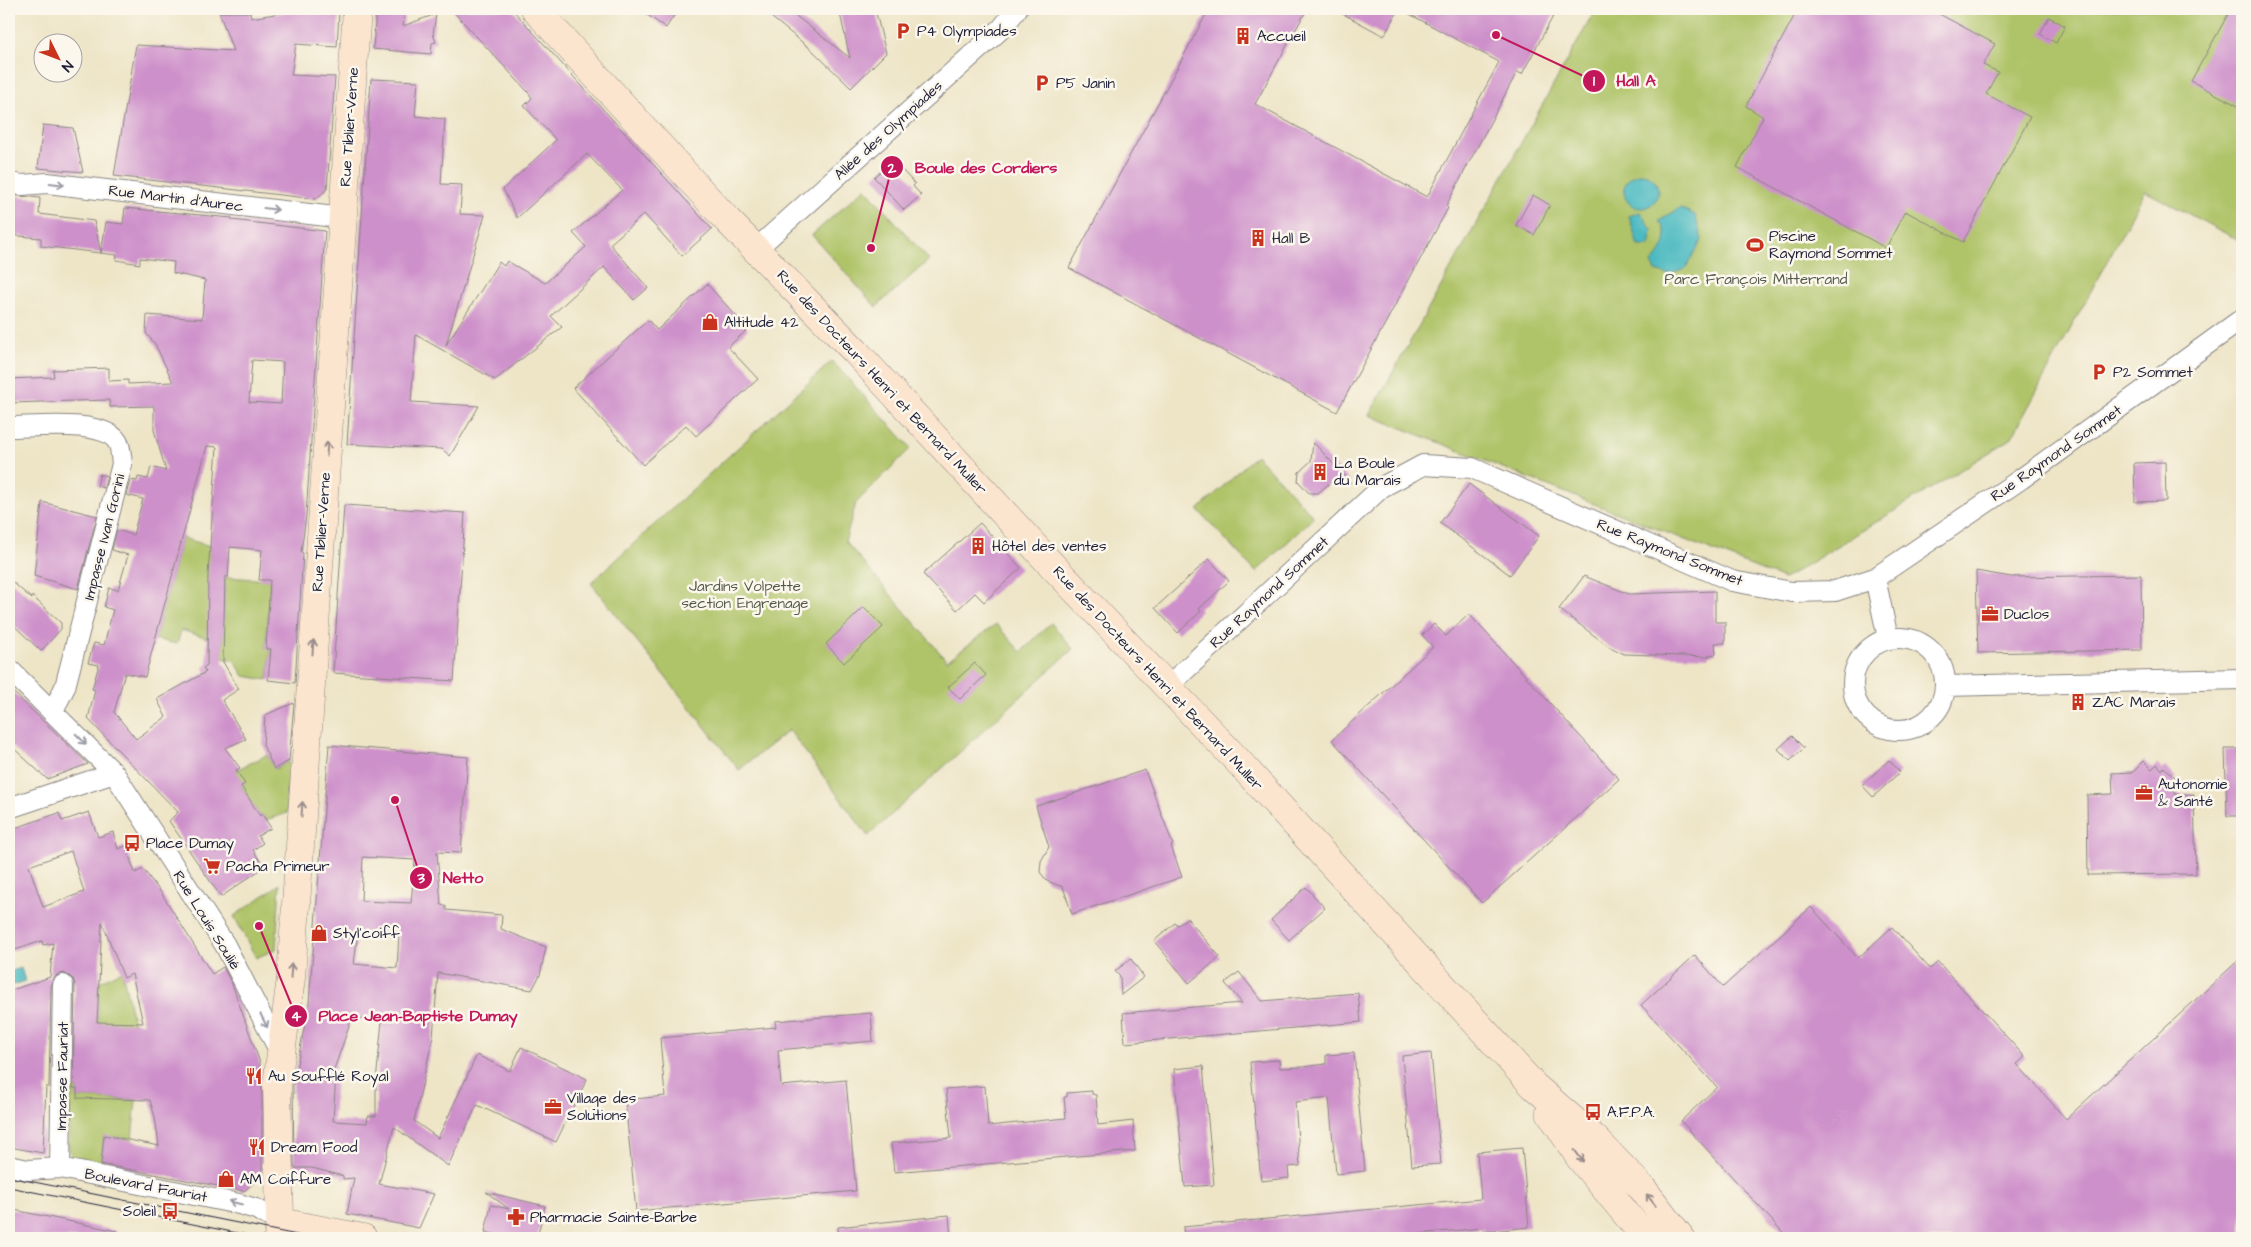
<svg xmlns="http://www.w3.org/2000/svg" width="2251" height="1247" font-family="'Architects Daughter',sans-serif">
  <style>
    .green { fill: #afc368; stroke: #687252 }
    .water { fill: #4bbac1; stroke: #366e7e }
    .building { fill: #ce90ca; fill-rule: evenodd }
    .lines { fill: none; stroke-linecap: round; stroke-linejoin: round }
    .street-casing { stroke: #888481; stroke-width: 22 }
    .secondary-casing { stroke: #888481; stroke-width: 29 }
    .street { stroke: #fff; stroke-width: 20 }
    .secondary { stroke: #fce5cf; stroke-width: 28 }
    .tram { stroke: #22223b; stroke-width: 1 }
    .oneway { stroke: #9c9ca7 }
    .oneway2 { stroke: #9a8d8c }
    .labels { text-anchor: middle; stroke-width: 5; stroke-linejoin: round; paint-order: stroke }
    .poi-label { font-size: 15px; fill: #22223b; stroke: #fbf7ec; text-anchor: start }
    .street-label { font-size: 15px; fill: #22223b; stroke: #fbf7ec }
    .park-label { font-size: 15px; fill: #535a4b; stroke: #fbf7ec }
    .leader { fill: none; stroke: #c2185b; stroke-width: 2 }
    .callout-dot { fill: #c2185b; stroke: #fbf7ec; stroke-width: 2 }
    .mark-label { font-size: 15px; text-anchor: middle; font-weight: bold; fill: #fff }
    .callout-label { font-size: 16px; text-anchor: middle; font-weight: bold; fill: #c2185b; stroke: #fbf7ec; stroke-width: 5; stroke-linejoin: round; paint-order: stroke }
  </style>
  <rect width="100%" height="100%" fill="#fbf7ec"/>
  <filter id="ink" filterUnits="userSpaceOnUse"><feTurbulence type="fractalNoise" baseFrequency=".02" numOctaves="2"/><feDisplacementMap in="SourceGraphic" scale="10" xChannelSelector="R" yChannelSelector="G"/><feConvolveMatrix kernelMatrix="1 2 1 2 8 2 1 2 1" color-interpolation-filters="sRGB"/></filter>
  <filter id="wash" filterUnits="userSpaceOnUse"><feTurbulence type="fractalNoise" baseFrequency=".0096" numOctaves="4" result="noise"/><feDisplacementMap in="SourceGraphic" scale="20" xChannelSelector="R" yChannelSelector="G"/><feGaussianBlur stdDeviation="1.12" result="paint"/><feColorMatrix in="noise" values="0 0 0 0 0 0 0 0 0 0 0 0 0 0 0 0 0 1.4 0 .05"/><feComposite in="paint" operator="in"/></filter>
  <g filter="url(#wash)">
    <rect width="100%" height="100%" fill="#eee5c7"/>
    <!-- green -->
    <path class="green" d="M1596,9H2242V242L2145,191L2011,439L1784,579L1369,415Z
      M865,188L929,260L876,307L812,235Z
      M832,361L911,448L856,503L845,541L947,661L996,624L1021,652L1051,623L1073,649L868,836L789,730L739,770L591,583Z
      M1256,455L1314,517L1256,572L1198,510Z
      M182,538L210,546L208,638L181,630L177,644L155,639Z
      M225,577L270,580L266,649H271L268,680L244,676L234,660L220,658L223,645Z
      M267,755L275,769L289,761L287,813L266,820L262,814L260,816L241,786L236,770Z
      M280,884L276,949L256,958L234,916Z
      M122,971L134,1025L97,1022L99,982Z
      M70,1088H77V1098L136,1100L132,1139L104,1136L101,1164L72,1159L68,1145Z"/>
    <!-- water -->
    <path class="water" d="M1624 191a17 17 0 1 1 34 0a17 17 0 1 1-34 0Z
      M1680,208L1695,215L1702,240L1685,269L1668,275L1656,271L1652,263C1664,249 1672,236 1659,221Z
      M1640,212L1652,230L1649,246H1638L1629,216Z
      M21,968L25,981L9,987V972Z"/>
    <g id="blocks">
      <!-- building -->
      <path class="building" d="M376,9H405L403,26L436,14L433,34L436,42L432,43L431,54L373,49Z
        M451,9H512L712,229L682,256L644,214L610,244L648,288L634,300L604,267L551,316L562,327L495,380L416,335L411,402L479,406L450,456L442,449L347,444L371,79L418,81L415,116L445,119L441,184L462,185L460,214L485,215L446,345L499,262L504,266L507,261L545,283L586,247L573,233L622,190L587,154L517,218L503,189L556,140L524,106L532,98L528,92Z
        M639,9H678L666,28Z
        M761,9H787L850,58L839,9H875L886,53L851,88L812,50Z
        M1209,9H1307L1255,104L1427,197L1499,62L1400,9H1557L1522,74L1517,72L1446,206L1448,208L1337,412L1069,268Z
        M1334,9H1399L1384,36Z
        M1798,9H1930L1995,44L1983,65L1998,72L1986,94L2030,117L1963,242L1905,211L1886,248L1737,167L1763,117L1746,106Z
        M2231,9H2242V108L2191,81Z
        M298,10L339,13L337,47L296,44L291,75L335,77L327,189L316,199L114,176L136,45L233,51L219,12H250L251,18Z
        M2049,17L2065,26L2056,43L2040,34Z
        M43,125L73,128L83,172L38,168Z
        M891,162L899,171L901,169L915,184L913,186L921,195L904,210L874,177Z
        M9,195L40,198L39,214L94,221L101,253L106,222L123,224L125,208L232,218V220L325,231L306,516L301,552L303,553L295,683L268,680L271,649H266L270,580H259L262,550L230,547L228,577H225L223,662L239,689L222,700L246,739L225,748L240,768L236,770L245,784L241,786L260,816L262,814L271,828L258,836L263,843L253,850L264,867L221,897L169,821L178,812L88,719L95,690L92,689L99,665L88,663L94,643L104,645L113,610L104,607L109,588L118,590L128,555L112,550L117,530L133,535L143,499L126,495L130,480L137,481L138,477L148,479L151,467L166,471L154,430V406L110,407L109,400L9,403V379L54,377L53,370L109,368V381L128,380V384L173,382L155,344L146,333L147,315L202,319L205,280L173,273L174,262L140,258V264L116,260L117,255L41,246V238L9,235ZM252,360L283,362L281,404L249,402ZM207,446L217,447L208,575L207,665L203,668L206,672L157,699L166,717L136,739L114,712L125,673L145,677Z
        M1533,195L1550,205L1534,235L1516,225Z
        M707,284L748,329L728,347L758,379L696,436L686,425L643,465L573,388L648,320L657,330Z
        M1313,442L1351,483L1331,482L1318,493H1309L1298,481L1299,472L1311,461Z
        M2165,462L2166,501L2135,502L2134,463Z
        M100,474L107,476L104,488L97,486Z
        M1469,484L1539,536L1510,575L1440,523Z
        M42,502L97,516L78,589L34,576Z
        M344,505L465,513L454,681L333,673Z
        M980,523L1021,568L984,602L975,593L957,610L923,574Z
        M1209,559L1229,581L1199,609L1201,611L1178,633L1155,608Z
        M1976,571L2011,577L2141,575L2142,650L1978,653Z
        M1584,576L1629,594L1715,591V622H1725V643H1715L1716,654L1709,655V657L1624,654L1608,646L1559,609Z
        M9,579L32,599V596L61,623V629L41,651L9,621Z
        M864,607L883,627L844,663L826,644Z
        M1469,614L1619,779L1482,903L1332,740L1433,647L1422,635L1434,624L1446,636Z
        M975,663L986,675L960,699L948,687Z
        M9,688L63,740L88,764L47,779L9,744Z
        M294,703L289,761L274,769L263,745L265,715Z
        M1792,736L1804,748L1790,761L1778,749Z
        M329,745L468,757L461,853L437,852L441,905L446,906V910L502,915L501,929L546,947L540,975L532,990L438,973L433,1037L414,1121L438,1138L477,1055L510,1071L521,1047L587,1079L556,1142L477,1105L448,1166L394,1127L379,1184L434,1194L419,1228L347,1214L354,1178L343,1179V1176L312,1168H294L293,1085L309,1003ZM363,857L415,860L411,903L361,901ZM358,932L399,934L397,968L354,964ZM352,1018L382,1021L376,1082V1116H368L367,1123L333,1121L336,1075H332Z
        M2225,749H2242V816H2227Z
        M1889,760L1900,772L1873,797L1862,785Z
        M2144,761L2152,769L2157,764L2162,770L2164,767L2175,777V794H2194L2196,874L2088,875L2087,795L2113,794L2112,773L2133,772Z
        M1145,770L1173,845L1171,846L1182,877L1072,914L1063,887L1047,881L1040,872L1041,861L1049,847L1036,806Z
        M89,812L98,837L113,832L118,849L126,846L135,873L143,869L162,894L212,974L223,967L232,984L259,1060L262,1077V1176L244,1191L101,1164L104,1135L159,1146L155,1117L150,1100L77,1098V1088H73L75,985L73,979L64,973L57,975L51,985L49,1087H46L43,1153L9,1147V991L50,977L53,943L43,945L42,941L9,952V830L59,813L62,821ZM71,851L84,892L43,907L29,866ZM102,922L124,978L132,974L143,1023L97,1022Z
        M1306,887L1325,908L1289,940L1271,920Z
        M1811,907L1858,958L1892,927L1930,969L1938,962L2025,1057L2017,1064L2066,1119L2242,957V1238H1788L1681,1121L1717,1087L1641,1005L1695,955L1723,987Z
        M1187,918L1220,957L1189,983L1154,941L1175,923L1178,925Z
        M1131,959L1144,977L1121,995L1120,977L1115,971Z
        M1239,972L1262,1001L1358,993L1361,1022L1125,1043L1123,1013L1242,1003L1225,983Z
        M871,1013L873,1041L778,1050L781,1086L846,1080L856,1191L636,1211L625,1100L665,1096L660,1038L776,1027L775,1021Z
        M1354,1053L1365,1171L1336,1174L1329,1098L1295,1102L1300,1166L1288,1167L1289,1178L1261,1181L1250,1062L1279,1060L1280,1068L1303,1067L1326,1064V1055Z
        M1431,1053L1441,1164L1412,1166L1402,1056Z
        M1203,1066L1214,1185L1185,1187L1174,1069Z
        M985,1086L988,1126L1066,1118L1064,1097H1067V1093L1092,1091V1094L1096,1095L1098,1125L1133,1121L1135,1151L894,1172L891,1143L951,1138L946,1089Z
        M1522,1148L1529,1227L1484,1232V1228L1372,1238H1184L1183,1227L1481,1199L1477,1152Z
        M486,1192L545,1206L537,1238H510L485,1232L491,1205L509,1209Z
        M9,1209L117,1231V1238H9Z
        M949,1215L951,1238H839L838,1227Z"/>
    </g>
  </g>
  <g filter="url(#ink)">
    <use href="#blocks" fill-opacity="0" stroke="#888481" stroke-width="1"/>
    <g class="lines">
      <!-- street casing -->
      <g class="street-casing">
        <path id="street" d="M9,183L22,185L47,183L343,218
          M756,249L1002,28L1017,9
          M9,427C34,427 103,419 117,441C121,446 121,457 122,464L65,687L53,711
          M1875,578L1888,638
          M1853 684a46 46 0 1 1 92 0a46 46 0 1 1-92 0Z
          M9,669L114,773L225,945L281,1054
          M1945,686L2242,679
          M1167,687L1382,487L1423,465L1472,468L1732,581L1792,592L1835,591L1875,578L2021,479L2242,319
          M9,808L114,773
          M9,1166L28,1170L60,1168L239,1204L256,1209L280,1222L283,1232
          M60,1168L63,985"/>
      </g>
      <!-- secondary casing -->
      <g class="secondary-casing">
        <path id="secondary" d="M535,9L728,221L855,351L1047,560L1237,760L1534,1086L1595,1139L1642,1188L1681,1238
          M1550,1112L1580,1158L1646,1238
          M280,1222L363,1238
          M278,1238L280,1222L277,1084L291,978L357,9"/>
      </g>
      <!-- street -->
      <use href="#street" class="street"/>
      <!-- secondary -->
      <use href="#secondary" class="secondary"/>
      <!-- tram -->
      <path class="tram" d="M9,1177L312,1238
        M9,1187L262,1238"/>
    </g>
    <!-- one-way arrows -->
    <defs><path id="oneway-shaft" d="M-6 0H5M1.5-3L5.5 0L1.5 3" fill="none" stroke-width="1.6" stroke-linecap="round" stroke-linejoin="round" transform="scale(1.25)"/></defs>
    <g class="oneway">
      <use href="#oneway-shaft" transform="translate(57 184) rotate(7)"/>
      <use href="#oneway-shaft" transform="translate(271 209) rotate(7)"/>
      <use href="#oneway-shaft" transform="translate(81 739) rotate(45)"/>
      <use href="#oneway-shaft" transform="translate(264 1021) rotate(63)"/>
      <use href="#oneway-shaft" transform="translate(236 1203) rotate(-167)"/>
    </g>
    <g class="oneway2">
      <use href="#oneway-shaft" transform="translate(327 449) rotate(-86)"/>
      <use href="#oneway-shaft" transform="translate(313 647) rotate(-86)"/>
      <use href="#oneway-shaft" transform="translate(302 809) rotate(-86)"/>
      <use href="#oneway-shaft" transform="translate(291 971) rotate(-86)"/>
      <use href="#oneway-shaft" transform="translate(1579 1156) rotate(54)"/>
      <use href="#oneway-shaft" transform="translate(1651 1200) rotate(-128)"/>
    </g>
  </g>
  <!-- icons -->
  <defs>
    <g id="parking-bare" transform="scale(1.35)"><path d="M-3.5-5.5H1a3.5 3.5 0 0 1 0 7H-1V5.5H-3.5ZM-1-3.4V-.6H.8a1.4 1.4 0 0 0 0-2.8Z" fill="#c8321e" stroke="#fbf7ec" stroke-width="2.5" paint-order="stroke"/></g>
    <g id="building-bare" transform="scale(1.35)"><path d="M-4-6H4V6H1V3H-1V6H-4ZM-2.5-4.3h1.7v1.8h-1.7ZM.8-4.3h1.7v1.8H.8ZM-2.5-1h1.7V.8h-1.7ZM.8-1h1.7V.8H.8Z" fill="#c8321e" stroke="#fbf7ec" stroke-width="2.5" paint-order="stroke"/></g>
    <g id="stadium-bare" transform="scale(1.35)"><path d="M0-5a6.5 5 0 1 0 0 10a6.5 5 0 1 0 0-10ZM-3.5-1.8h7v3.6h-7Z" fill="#c8321e" stroke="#fbf7ec" stroke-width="2.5" paint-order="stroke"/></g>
    <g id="shop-bare" transform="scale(1.35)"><path d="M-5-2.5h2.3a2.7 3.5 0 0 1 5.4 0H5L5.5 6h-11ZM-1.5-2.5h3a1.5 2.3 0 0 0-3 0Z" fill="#c8321e" stroke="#fbf7ec" stroke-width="2.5" paint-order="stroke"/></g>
    <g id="office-bare" transform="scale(1.35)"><path d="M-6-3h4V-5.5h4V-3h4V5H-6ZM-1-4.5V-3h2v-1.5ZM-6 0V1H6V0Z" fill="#c8321e" stroke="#fbf7ec" stroke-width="2.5" paint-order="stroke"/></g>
    <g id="bus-bare" transform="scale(1.35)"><path d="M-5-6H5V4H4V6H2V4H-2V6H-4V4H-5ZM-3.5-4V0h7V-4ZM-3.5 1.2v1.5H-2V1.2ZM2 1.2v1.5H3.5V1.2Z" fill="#c8321e" stroke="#fbf7ec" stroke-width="2.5" paint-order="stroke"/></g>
    <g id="supermarket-bare" transform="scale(1.35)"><path d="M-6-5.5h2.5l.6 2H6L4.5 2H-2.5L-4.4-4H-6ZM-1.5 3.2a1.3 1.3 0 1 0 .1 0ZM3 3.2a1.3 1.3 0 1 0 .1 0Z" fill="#c8321e" stroke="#fbf7ec" stroke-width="2.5" paint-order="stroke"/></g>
    <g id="restaurant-bare" transform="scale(1.35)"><path d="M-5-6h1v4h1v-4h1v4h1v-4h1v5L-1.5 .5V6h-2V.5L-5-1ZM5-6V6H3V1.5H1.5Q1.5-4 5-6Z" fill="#c8321e" stroke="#fbf7ec" stroke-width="2.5" paint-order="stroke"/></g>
    <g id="pharmacy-bare" transform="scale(1.35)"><path d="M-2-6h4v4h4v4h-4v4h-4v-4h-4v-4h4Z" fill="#c8321e" stroke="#fbf7ec" stroke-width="2.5" paint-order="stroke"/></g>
  </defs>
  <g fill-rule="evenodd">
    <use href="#parking-bare" x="903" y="31"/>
    <use href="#building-bare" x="1243" y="36"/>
    <use href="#parking-bare" x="1042" y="83"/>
    <use href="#building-bare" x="1258" y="238"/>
    <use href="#stadium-bare" x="1755" y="245"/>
    <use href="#shop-bare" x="710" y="322"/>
    <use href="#parking-bare" x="2099" y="372"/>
    <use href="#building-bare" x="1320" y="472"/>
    <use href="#building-bare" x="978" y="546"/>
    <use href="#office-bare" x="1990" y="614"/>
    <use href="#building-bare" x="2078" y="702"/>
    <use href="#office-bare" x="2144" y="793"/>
    <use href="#bus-bare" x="132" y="843"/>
    <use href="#supermarket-bare" x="212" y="866"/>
    <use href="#shop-bare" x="319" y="933"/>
    <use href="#restaurant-bare" x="254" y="1076"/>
    <use href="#office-bare" x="553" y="1107"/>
    <use href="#bus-bare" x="1593" y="1112"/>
    <use href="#restaurant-bare" x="257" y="1147"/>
    <use href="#shop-bare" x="226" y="1179"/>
    <use href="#bus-bare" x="170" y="1211"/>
    <use href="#pharmacy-bare" x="516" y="1217"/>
  </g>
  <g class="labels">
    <!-- poi labels -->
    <g class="poi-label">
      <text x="917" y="36">P4 Olympiades</text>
      <text x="1257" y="41">Accueil</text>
      <text x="1056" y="88">P5 Janin</text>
      <text x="1769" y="241">Piscine<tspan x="1769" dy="17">Raymond Sommet</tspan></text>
      <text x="1272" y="243">Hall B</text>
      <text x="724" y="327">Altitude 42</text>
      <text x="2113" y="377">P2 Sommet</text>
      <text x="1334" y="468">La Boule<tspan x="1334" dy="17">du Marais</tspan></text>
      <text x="992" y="551">Hôtel des ventes</text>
      <text x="2004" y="619">Duclos</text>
      <text x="2092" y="707">ZAC Marais</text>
      <text x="2158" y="789">Autonomie<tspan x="2158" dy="17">&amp; Santé</tspan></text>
      <text x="146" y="848">Place Dumay</text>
      <text x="226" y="871">Pacha Primeur</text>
      <text x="333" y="938">Styl'coiff</text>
      <text x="268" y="1081">Au Soufflé Royal</text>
      <text x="567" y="1103">Village des<tspan x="567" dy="17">Solutions</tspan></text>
      <text x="1607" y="1117">A.F.P.A.</text>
      <text x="271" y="1152">Dream Food</text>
      <text x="240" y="1184">AM Coiffure</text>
      <text x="156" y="1216" text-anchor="end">Soleil</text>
      <text x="530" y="1222">Pharmacie Sainte-Barbe</text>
    </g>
    <!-- street labels -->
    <g class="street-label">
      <text transform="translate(349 127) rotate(-86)" y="5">Rue Tiblier-Verne</text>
      <text transform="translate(888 130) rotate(-42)" y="5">Allée des Olympiades</text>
      <text transform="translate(176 198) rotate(7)" y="5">Rue Martin d'Aurec</text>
      <text transform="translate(882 382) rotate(47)" y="5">Rue des Docteurs Henri et Bernard Muller</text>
      <text transform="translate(2056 453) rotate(-35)" y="5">Rue Raymond Sommet</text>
      <text transform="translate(321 532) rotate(-86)" y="5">Rue Tiblier-Verne</text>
      <text transform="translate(104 537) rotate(-76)" y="5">Impasse Ivan Gorini</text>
      <text transform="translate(1670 552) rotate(22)" y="5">Rue Raymond Sommet</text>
      <text transform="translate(1269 592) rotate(-43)" y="5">Rue Raymond Sommet</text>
      <text transform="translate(1158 678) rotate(47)" y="5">Rue des Docteurs Henri et Bernard Muller</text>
      <text transform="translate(207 920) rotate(58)" y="5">Rue Louis Soulié</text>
      <text transform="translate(62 1076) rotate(-89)" y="5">Impasse Fauriat</text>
      <text transform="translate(146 1185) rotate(11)" y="5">Boulevard Fauriat</text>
    </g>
    <!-- park labels -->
    <g class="park-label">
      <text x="1756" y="284">Parc François Mitterrand</text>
      <text x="745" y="591">Jardins Volpette<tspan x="745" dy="17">section Engrenage</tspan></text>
    </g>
  </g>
  <!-- callouts -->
  <path class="leader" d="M1496 35L1594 81M871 248L892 167M395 800L421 878M259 926L296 1016"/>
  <g class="callout-dot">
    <circle cx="1496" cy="35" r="5"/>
    <circle cx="871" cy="248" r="5"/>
    <circle cx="395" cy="800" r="5"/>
    <circle cx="259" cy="926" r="5"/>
    <circle cx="1594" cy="81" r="12"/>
    <circle cx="892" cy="167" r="12"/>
    <circle cx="421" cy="878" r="12"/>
    <circle cx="296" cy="1016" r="12"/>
  </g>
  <g class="mark-label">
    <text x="1594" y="86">1</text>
    <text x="892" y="173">2</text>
    <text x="421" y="883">3</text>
    <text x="296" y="1021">4</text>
  </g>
  <g class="callout-label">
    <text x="1636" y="86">Hall A</text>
    <text x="986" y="173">Boule des Cordiers</text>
    <text x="463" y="883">Netto</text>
    <text x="418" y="1021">Place Jean-Baptiste Dumay</text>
  </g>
  <!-- margin -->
  <rect width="2251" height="1247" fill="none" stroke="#fbf7ec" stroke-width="30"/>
  <!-- north arrow -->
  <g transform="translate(58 58) rotate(132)"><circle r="24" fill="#fbf7ec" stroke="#a4a2a5"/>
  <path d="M0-4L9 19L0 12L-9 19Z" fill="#c8321e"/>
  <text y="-8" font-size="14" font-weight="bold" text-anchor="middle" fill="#22223b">N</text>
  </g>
</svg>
